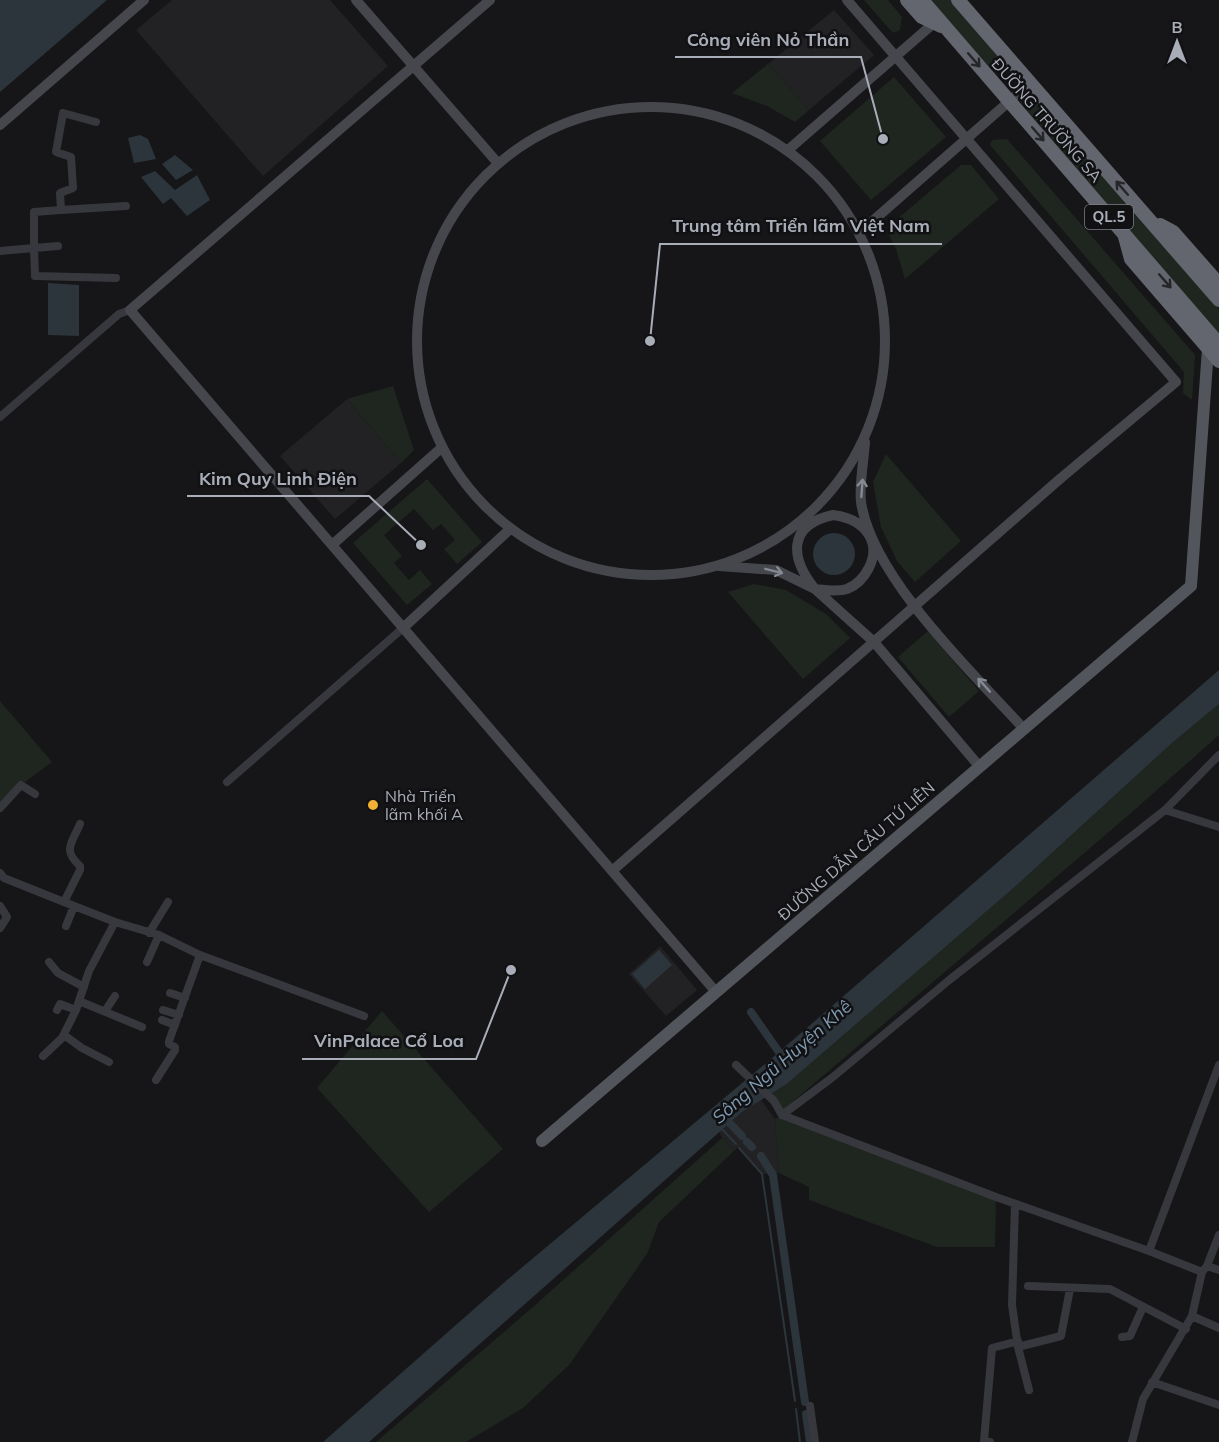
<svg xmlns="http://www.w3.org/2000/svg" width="1219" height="1442" font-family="Mulish,sans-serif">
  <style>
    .built { fill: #222225 }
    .green { fill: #1e261f }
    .water { fill: #2c353c }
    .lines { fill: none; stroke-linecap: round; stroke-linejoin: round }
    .stream { stroke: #2c353c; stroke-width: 2 }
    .canal { stroke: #2c353c; stroke-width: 8 }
    .street { stroke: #37383d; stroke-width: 8 }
    .secondary { stroke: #45474d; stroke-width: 10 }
    .primary { stroke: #53555c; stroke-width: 12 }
    .highway { stroke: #63666e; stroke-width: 14 }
    .oneway { stroke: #26262a }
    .oneway2 { stroke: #858993 }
    .poi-dot { fill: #f2b134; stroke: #111113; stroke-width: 2 }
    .labels { text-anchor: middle; stroke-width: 5; stroke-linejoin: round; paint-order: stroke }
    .shield { fill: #111113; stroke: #7b7e86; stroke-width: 1.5 }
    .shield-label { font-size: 15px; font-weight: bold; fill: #a8adb8 }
    .street-label { font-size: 16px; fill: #a8adb8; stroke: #111113 }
    .poi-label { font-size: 16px; fill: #a8adb8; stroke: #111113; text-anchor: start }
    .water-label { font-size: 18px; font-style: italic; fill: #7f9bb3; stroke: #111113 }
    .leader { fill: none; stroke: #a8adb8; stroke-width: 2 }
    .callout-dot { fill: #a8adb8; stroke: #111113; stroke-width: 2 }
    .callout-label { font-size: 18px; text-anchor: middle; font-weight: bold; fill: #a8adb8; stroke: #111113; stroke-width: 5; stroke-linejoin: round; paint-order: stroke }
  </style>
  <rect width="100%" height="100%" fill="#161618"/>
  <!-- built -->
  <path class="built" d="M172,0H330L388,66L263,176L136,30Z
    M834,10L874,55L809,110L768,64Z
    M347,399L401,463L335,519L280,456Z
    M660,946L697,990L666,1016L629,974Z
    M761,1100L775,1119L779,1173L762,1174L738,1147L734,1151L722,1138L719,1132L742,1112Z"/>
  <!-- green -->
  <path class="green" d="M864,0H888L902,17L900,30L893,33Z
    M927,0H951L1002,62L1001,70L995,72L992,70L960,34Z
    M768,64L809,110L795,122L767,106L732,93Z
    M894,77L946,137L871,200L820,141Z
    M1025,92L1029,94L1064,134L1076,145L1219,309V336L1020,102L1018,99Z
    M1007,139L1195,355L1192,400L1183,393L1184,372L990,145L992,140Z
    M961,165H971L999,199L905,279L896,249L889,235V226Z
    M393,386L414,450L401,463L347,399Z
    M886,454L961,541L915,582L897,561L881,527L873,482Z
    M427,479L482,542L457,564L444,549L455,540L441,524L433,530L414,509L384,535L402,556L394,563L409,580L420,570L432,584L407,605L353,543Z
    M754,584L786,590L826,614L850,638L803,679L728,592Z
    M928,631L979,691L949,717L898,657Z
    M0,701L52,762L21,785L0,806Z
    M1219,704V735L1131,813L783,1110L772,1093L788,1083L1017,885L1172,743Z
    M382,1011L503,1149L429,1212L317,1088Z
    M782,1115L996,1197L995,1247H937L809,1200V1187L779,1173L775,1119Z
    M722,1138L734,1151L659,1222L647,1254L569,1365L523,1408L466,1442H376L533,1307Z"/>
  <!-- water -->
  <path class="water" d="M0,0H107L0,92Z
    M140,135L148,139L156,159L134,163L128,138Z
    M175,155L193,170L176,180L162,164Z
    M155,171L175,190L197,175L210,200L187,216L171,198L163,204L141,177Z
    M48,283L79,285V336L48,335Z
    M813 554a21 21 0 1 1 42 0a21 21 0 1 1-42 0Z
    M1219,670V704L1172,743L1017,885L788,1083L742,1112L369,1442H323L507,1280L771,1059Z
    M659,950L672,965L645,989L632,974Z"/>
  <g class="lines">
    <!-- stream -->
    <path class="stream" d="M721,1128L736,1144
      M739,1148L762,1174L795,1401
      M796,1409L800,1442"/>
    <!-- canal -->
    <path class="canal" d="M751,1012L783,1058
      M722,1115L742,1136
      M747,1142L752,1147
      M761,1156L773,1175L805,1402
      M806,1414L810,1442"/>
    <!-- street -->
    <path class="street" d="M61,210L126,206
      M58,246L34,248L35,276L116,278
      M0,251L34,248V212L61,210L60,193L73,188L71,157L56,152L63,113L96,122
      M0,417L119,314L130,310
      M227,782L403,628
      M0,808L21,785L35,794
      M1165,810L1219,827
      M0,873L4,878L64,902L115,922L159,935L200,955L364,1016
      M64,902L80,870V866C62,850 72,843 80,824
      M0,906L7,917L0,928
      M66,926L74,906
      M149,933L168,902
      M49,962L58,973L84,987
      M147,962L159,935
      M170,993L185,998
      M79,1001L142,1027
      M57,1010L60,1004L76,1010
      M163,1010L179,1015
      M105,1011L115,996
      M162,1020L175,1025
      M64,1035L82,1048L109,1062
      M43,1056L62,1038L76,1010L89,971L115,922
      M736,1065L774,1101L782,1115L996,1197L1149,1251L1202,1272
      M156,1080L175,1050V1047L169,1044V1041L200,955
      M782,1115L833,1077L948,981L1165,810L1219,755
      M1015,1204L1012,1305L1018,1347L1029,1390
      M1149,1251L1219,1065
      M1207,1266L1219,1270
      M1028,1286L1110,1289L1186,1329
      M1192,1316L1219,1328
      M1122,1337L1130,1336L1143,1307
      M1018,1347L1061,1336L1070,1289
      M1152,1382L1219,1405
      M810,1406L815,1442
      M990,1442L984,1441L992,1348L1018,1341
      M1132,1442L1143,1399L1192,1316L1202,1272L1207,1266L1219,1235"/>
    <!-- secondary -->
    <path class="secondary" d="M356,0L496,161
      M490,0L130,310L716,992
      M417 341a234 234 0 1 1 468 0a234 234 0 1 1-468 0Z
      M0,125L144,0
      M788,150L934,23
      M859,233L1030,83
      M865,442C864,459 859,485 861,502C872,577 972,672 1023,728
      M833,515C848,517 864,523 871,539C879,557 865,582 847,589C837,592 825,590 815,589C790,558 787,525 833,515Z
      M332,545L439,450
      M719,566L776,570L815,589L874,642L979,766
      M403,628L509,530
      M612,871L1061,478L1176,382L847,0"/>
    <!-- primary -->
    <path class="primary" d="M542,1141L1191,586L1208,349"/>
    <!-- highway -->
    <path class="highway" d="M907,0L922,17L941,26
      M922,0L1219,344
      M958,0L1219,300
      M1160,225L1173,232L1219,284
      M1125,237L1131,259L1219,361"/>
  </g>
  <!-- one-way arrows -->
  <defs><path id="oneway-shaft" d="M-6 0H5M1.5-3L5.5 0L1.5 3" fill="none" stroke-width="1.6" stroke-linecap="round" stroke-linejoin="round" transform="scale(1.5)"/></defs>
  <g class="oneway">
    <use href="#oneway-shaft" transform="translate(974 60) rotate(49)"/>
    <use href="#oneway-shaft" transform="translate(1038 134) rotate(49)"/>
    <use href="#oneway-shaft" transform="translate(1122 188) rotate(-131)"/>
    <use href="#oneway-shaft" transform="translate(1165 281) rotate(49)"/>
  </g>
  <g class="oneway2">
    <use href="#oneway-shaft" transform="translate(862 488) rotate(-86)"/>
    <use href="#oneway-shaft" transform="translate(774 571) rotate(14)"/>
    <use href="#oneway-shaft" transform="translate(984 685) rotate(-132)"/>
  </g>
  <!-- markers -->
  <circle class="poi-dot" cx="373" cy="805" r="6"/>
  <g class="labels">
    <!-- shield labels -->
    <rect class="shield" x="1085" y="205" width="48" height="24" rx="4.5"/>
    <g class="shield-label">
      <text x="1109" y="222">QL.5</text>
    </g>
    <!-- street labels -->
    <g class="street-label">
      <text transform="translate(1047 120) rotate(49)" y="6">ĐƯỜNG TRƯỜNG SA</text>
      <text transform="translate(856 851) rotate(-41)" y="6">ĐƯỜNG DẪN CẦU TỨ LIÊN</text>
    </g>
    <!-- poi labels -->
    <g class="poi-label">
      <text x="385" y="802">Nhà Triển<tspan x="385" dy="18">lãm khối A</tspan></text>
    </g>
    <!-- water labels -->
    <g class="water-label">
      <text transform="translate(782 1062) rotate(-41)" y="6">Sông Ngũ Huyện Khê</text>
    </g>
  </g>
  <!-- callouts -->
  <path class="leader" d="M883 139L861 57H675M650 341L660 244H942M421 545L369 496H187M511 970L476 1059H302"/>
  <g class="callout-dot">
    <circle cx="883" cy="139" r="6"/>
    <circle cx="650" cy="341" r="6"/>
    <circle cx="421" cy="545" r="6"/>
    <circle cx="511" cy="970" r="6"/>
  </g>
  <g class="callout-label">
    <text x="768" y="46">Công viên Nỏ Thần</text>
    <text x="801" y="232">Trung tâm Triển lãm Việt Nam</text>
    <text x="278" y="485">Kim Quy Linh Điện</text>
    <text x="389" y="1047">VinPalace Cổ Loa</text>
  </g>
  <!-- north arrow -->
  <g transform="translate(1177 42)" stroke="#111113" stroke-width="4.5" paint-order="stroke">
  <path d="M0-4.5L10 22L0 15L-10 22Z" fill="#a8adb8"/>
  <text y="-9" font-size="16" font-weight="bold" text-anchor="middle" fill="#a8adb8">B</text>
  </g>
</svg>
